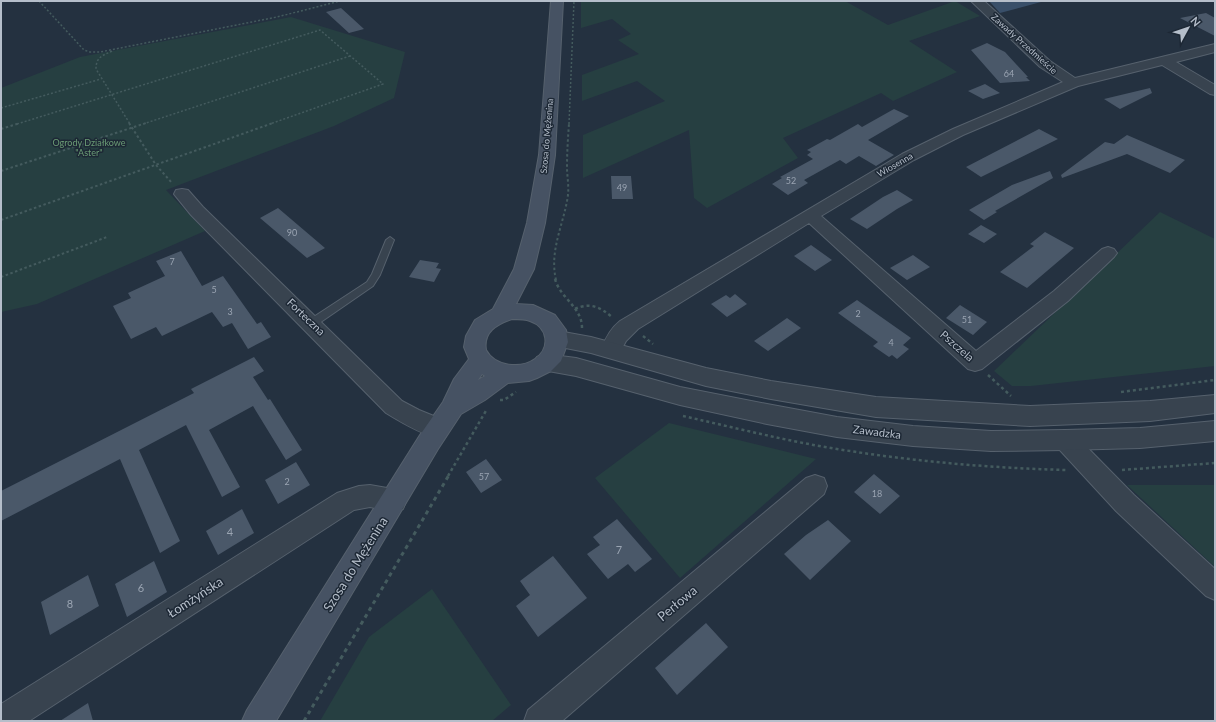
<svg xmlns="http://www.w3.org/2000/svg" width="1216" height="722" font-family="Lato,sans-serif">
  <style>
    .green { fill: #263f41 }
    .water { fill: #394f69 }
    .building { fill: #4a5869 }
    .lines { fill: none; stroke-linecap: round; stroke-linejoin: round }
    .service-casing { stroke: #56616d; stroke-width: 2 }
    .minor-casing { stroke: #56616d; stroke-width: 2 }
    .tertiary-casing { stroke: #56616d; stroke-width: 2 }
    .secondary-casing { stroke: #56616d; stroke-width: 2 }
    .path-far3 { stroke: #445b5e; stroke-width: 1.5; stroke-dasharray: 2 2; stroke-linecap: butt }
    .path-far2 { stroke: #445b5e; stroke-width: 2; stroke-dasharray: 2.5 2.5; stroke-linecap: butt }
    .path-far1 { stroke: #445b5e; stroke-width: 2.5; stroke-dasharray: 3 3; stroke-linecap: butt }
    .path { stroke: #445b5e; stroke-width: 3; stroke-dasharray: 4 4; stroke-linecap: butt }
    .service { fill: #38434f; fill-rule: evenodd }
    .minor { fill: #38434f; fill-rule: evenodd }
    .tertiary { fill: #38434f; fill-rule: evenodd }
    .secondary { fill: #465263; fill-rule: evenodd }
    .labels { text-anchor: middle; stroke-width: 3; stroke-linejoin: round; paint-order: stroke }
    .far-street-label { font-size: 9px; fill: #b5beca; stroke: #1d2835 }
    .number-label { font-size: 9px; fill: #9aa4b2 }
    .far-park-label { font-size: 9px; fill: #6b9c75; stroke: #1d2835 }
    .street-label { font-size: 11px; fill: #b5beca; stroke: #1d2835 }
    .near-number-label { font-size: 11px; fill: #9aa4b2 }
    .near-street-label { font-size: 13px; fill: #b5beca; stroke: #1d2835 }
  </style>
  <rect width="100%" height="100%" fill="#243140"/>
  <!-- green -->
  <path class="green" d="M581,1H845L888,25L955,1L980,16L909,41L957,72L893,101L881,93L783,138L798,158L707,208L694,198L689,130L583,178V135L665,101L637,81L582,101V75L639,54L618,40L631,34L612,19L581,28Z
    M291,17L405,52L394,98L334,126L166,190L205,231L37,304L1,312V88L80,57Z
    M1160,212L1215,239V366L1031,386H1012L994,371Z
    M669,423L816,459L680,578L595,478Z
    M1127,485H1215V567Z
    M432,589L511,705L492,721H320L369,637Z"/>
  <!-- water -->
  <path class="water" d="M989,1H1040L1041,2L1000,13Z"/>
  <!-- building -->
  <path class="building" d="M341,8L364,29L349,33L326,12Z
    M1206,13L1215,18V36L1180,18Z
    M987,43L1005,52L1028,77H1026L1030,81L1000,83L971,50Z
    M985,84L1000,93L983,99L968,91Z
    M1150,88L1152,93L1120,109L1104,99Z
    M894,109L909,116L868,140L894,155L876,166L859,156L846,164L840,160L804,180L808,183L788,195L772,184L782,178L780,177L813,159L807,155L811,152L807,150L827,139L830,140L858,124L862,127Z
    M1039,129L1058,139L981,177L966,167Z
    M1127,135L1185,160L1170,173L1127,154L1062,178L1061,175L1105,142L1114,144Z
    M1050,171L1053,178L995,211L997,212L984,220L969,210L1012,185Z
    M611,176H631L633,199H612Z
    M897,190L913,200L897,209L867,229L850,219L883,197Z
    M278,208L325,248L307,258L260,218Z
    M981,225L997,234L984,243L968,234Z
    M1045,232L1074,248L1027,288L1000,272L1034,246L1030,244Z
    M811,245L832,260L815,271L794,256Z
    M181,251L202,286L223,276L257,324L261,322L271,337L248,349L232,323L223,327L212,312L162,336L156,327L131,339L113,306L131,298L128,293L165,276L156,261Z
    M913,255L930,267L907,280L890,268Z
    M420,260L439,263L436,268L441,269L434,282L409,277Z
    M735,294L747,304L727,317L711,304L726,295L730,298Z
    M857,300L911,338L903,345L909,349L897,359L892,355L889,357L873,346L878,342L838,313Z
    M960,305L987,322L973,335L946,318Z
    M787,318L801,328L768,351L754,341Z
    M254,357L264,371L253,377L268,400L270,399L302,450L286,460L253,406L209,430L240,487L222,497L186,425L139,450L180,541L160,553L120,459L1,521V491L194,393L191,389Z
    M486,459L502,480L481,493L466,472Z
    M296,462L310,485L278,504L265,480Z
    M874,474L900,496L880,514L854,492Z
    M242,509L254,533L218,555L206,531Z
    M617,519L652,559L635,572L628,564L608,579L587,554L600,545L593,537Z
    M828,520L851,541L810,580L784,554L806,535Z
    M553,556L587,598L538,637L516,606L530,595L520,581Z
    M154,561L167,592L127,617L115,584Z
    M88,575L99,606L50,635L41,602Z
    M706,623L728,647L677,695L655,668Z
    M88,703L93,721H60Z"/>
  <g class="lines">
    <!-- service casing -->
    <g class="service-casing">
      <path id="service" d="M390,237L394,240L380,275L373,286L315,326H309L307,323L309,320L367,282L372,274L386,240Z"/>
    </g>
    <!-- minor casing -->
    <g class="minor-casing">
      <path id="minor" d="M971,1H984L1050,61L1075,78L1215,44V52L1176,62L1215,85V95L1210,94L1162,65L1078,86L963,135L914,160L821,216L976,351L1054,291L1102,249L1108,247L1114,249L1117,253L1114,257L1068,301L982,369L975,371L968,369L809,223L638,329L626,341L618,356L611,358L604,356L601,350C605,339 610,329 620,321L902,154L953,129L1063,82L1040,67Z
        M182,189L188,190L203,207L402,401L419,410L446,421L449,428L446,435C443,436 440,437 437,437C422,435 399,421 386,413L191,215L174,194L176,190Z
        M1065,430L1073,433L1134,495L1215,569V600L1206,596L1116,511L1057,447L1054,440L1057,433Z
        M815,475L824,478L827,486L824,494L562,721H524L528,710L806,478Z
        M370,485L387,488L403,493L406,501L403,509L394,512L370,507L354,510L29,721H1V704L337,493L359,486Z"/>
    </g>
    <!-- tertiary casing -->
    <g class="tertiary-casing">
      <path id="tertiary" d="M558,331L591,337L706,368L771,381L876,397L1030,406L1150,401L1215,395V413L1150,421L1030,426L876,417L771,399L706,386L591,353L550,345L547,339L550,333Z
        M545,354L576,358L680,387L767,404L837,417L913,426L991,431L1065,430L1140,428L1215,421V441L1140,448L1065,450L991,451L913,446L837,437L767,424L680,405L576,376L537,369L534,363L537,357Z"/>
    </g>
    <!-- secondary casing -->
    <g class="secondary-casing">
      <path id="secondary" d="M551,1H563L555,155L545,223L534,269L516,304L533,305L555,315L566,330L568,342L561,361L551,371L537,378L529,381L508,383L485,400L461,414L438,449L276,721H242L247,710L420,435L443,402L454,379L469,359L464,347L466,336L475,320L493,309L514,269L527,223L539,155ZM512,319C518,319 525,319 530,321C548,327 551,348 535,359C521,369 495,367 486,350C483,332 497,324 512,319ZM482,374L485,376L478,380Z"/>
    </g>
    <!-- path-far3 -->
    <path class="path-far3" d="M39,1L84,50L90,52H100L277,17L340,1
      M112,51C102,56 96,57 96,69L130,124
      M1,108L101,79
      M17,124L320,30L383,84L270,124
      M143,124L350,56
      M569,124L574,1"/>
    <!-- path-far2 -->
    <path class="path-far2" d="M129,123L156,165L172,183
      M1,129L20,123
      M1,171L146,123
      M1,220L273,123
      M1,277L107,237
      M556,280C549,250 564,224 568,195C569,185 567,176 567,167C567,152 568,138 569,123"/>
    <!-- path-far1 -->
    <path class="path-far1" d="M555,279C560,298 582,307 582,328
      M575,309C590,302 600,307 612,317
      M643,336L653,344
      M988,375L1011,396
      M1121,392L1215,380
      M500,400H504L516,392
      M683,416C732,427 782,440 831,448C909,461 988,468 1067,470
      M1122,470L1215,463
      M448,476L487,409"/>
    <!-- path -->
    <path class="path" d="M304,721L449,475"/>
    <!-- service -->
    <use href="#service" class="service"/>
    <!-- minor -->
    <use href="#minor" class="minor"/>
    <!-- tertiary -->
    <use href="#tertiary" class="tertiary"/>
    <!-- secondary -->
    <use href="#secondary" class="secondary"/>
  </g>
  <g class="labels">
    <!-- far-street labels -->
    <g class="far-street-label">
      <text transform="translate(1024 44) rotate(42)" y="3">Zawady Przedmieście</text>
      <text transform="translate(547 136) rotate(-85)" y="3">Szosa do Mężenina</text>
      <text transform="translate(895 165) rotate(-30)" y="3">Wiosenna</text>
    </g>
    <!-- number labels -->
    <g class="number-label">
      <text x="1009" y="77">64</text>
      <text x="791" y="184">52</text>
      <text x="622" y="191">49</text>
      <text x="292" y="236">90</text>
      <text x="172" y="265">7</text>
      <text x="214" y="293">5</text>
      <text x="230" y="315">3</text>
      <text x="858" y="317">2</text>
      <text x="967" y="323">51</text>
      <text x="891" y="346">4</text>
      <text x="484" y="480">57</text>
      <text x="287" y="485">2</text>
      <text x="877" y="497">18</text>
    </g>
    <!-- far-park labels -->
    <g class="far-park-label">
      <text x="89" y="146">Ogrody Działkowe<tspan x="89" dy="10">"Aster"</tspan></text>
    </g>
    <!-- street labels -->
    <g class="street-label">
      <text transform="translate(306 317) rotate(44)" y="4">Forteczna</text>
      <text transform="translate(957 346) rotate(41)" y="4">Pszczela</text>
      <text transform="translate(877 432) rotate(7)" y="4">Zawadzka</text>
    </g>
    <!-- near-number labels -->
    <g class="near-number-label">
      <text x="230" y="536">4</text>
      <text x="619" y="554">7</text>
      <text x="141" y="592">6</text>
      <text x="70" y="608">8</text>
    </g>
    <!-- near-street labels -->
    <g class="near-street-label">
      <text transform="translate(355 564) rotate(-58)" y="5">Szosa do Mężenina</text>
      <text transform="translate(195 597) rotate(-33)" y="5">Łomżyńska</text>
      <text transform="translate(677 603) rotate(-40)" y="5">Perłowa</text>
    </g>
  </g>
  <!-- border -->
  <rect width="1216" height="722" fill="none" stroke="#b5beca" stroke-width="4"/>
  <!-- north arrow -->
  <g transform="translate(1188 28) rotate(50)" stroke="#1d2835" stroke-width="3" paint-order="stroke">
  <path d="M0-3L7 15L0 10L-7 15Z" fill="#b5beca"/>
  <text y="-6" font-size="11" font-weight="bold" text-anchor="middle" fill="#b5beca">N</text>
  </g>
</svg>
